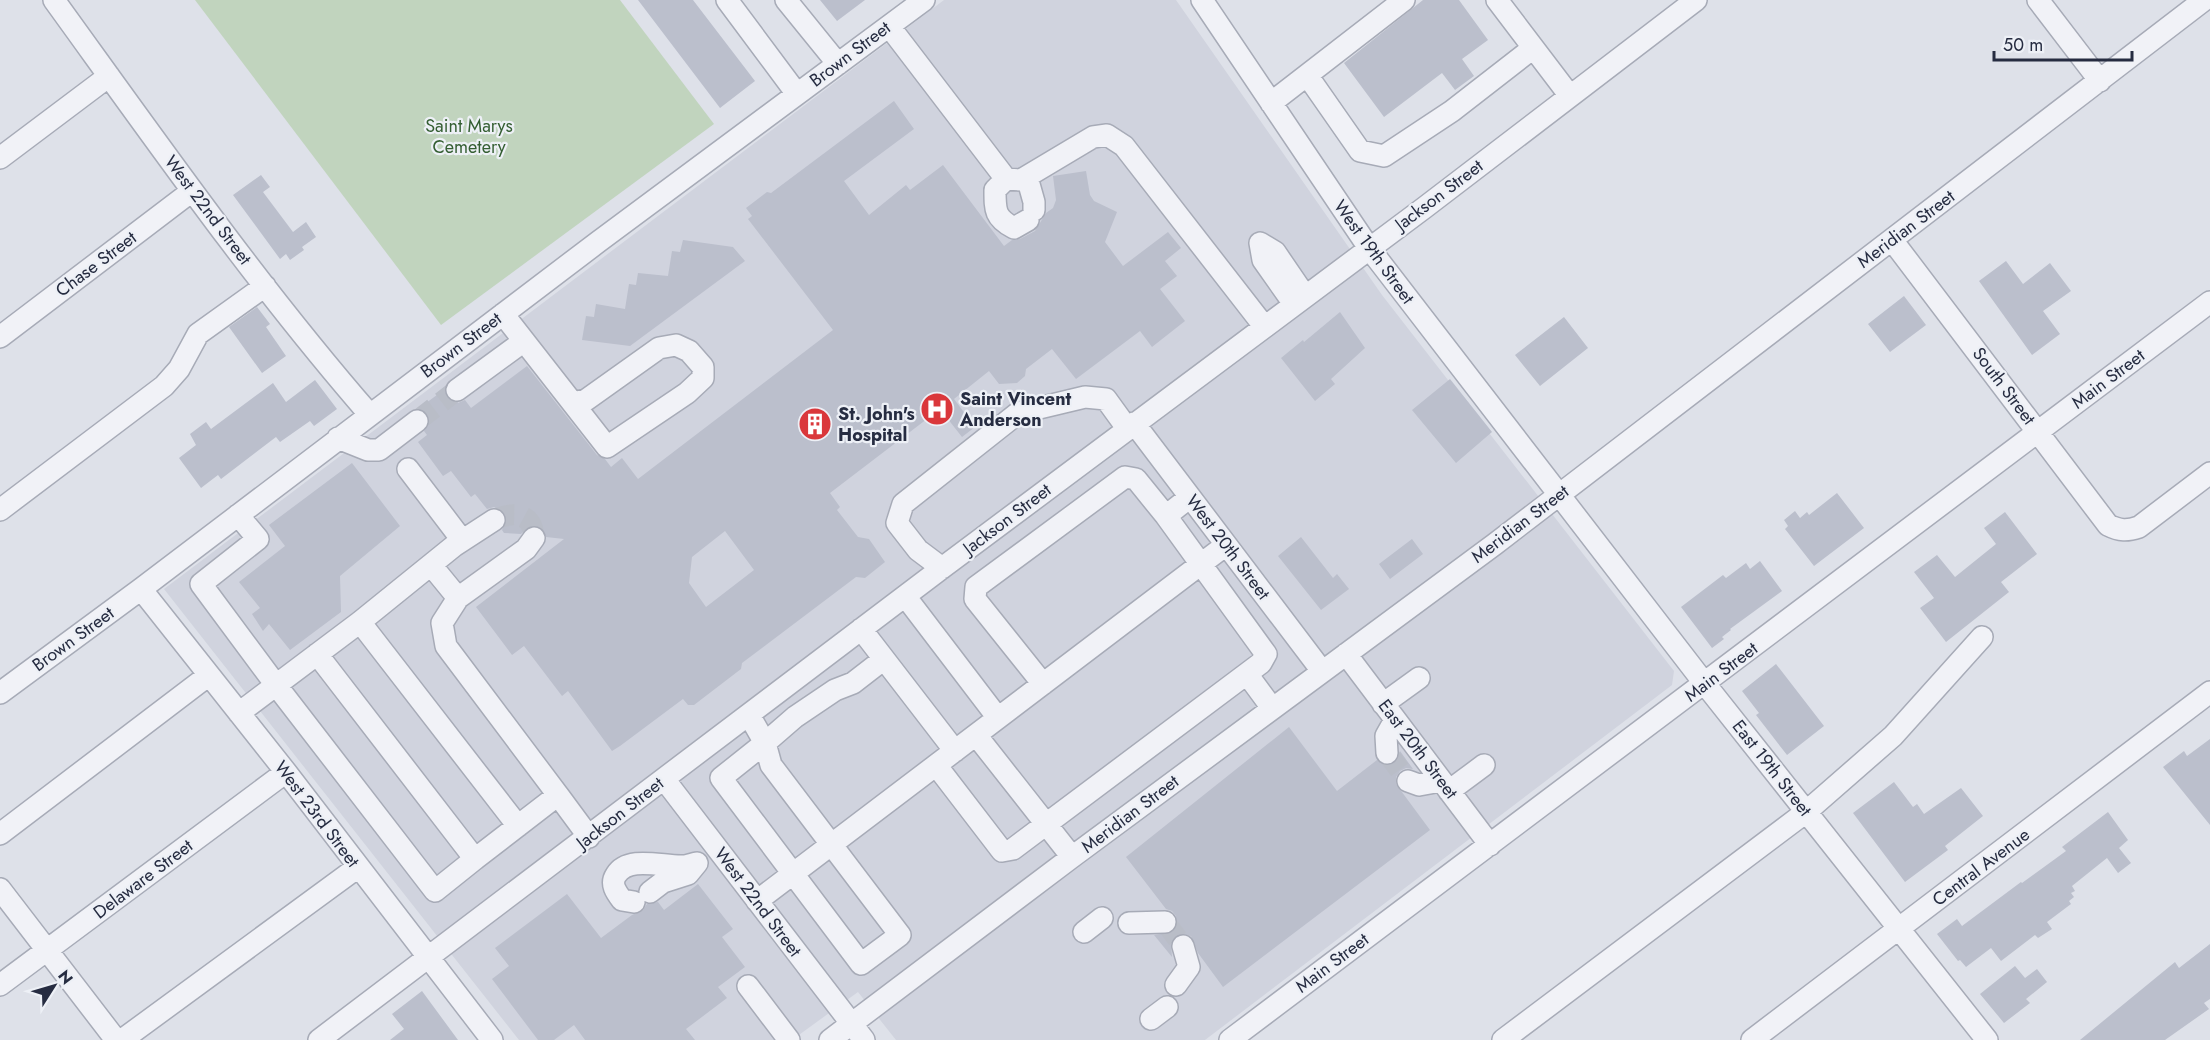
<svg xmlns="http://www.w3.org/2000/svg" width="2210" height="1040" font-family="Jost,sans-serif">
  <style>
    .built { fill: #d0d3de }
    .green { fill: #c1d4be }
    .building { fill: #bbbfcc; fill-rule: evenodd }
    .lines { fill: none; stroke-linecap: round; stroke-linejoin: round }
    .minor-tunnel { stroke: #b9bdc7; stroke-width: 21; stroke-dasharray: 21 10; stroke-linecap: butt }
    .minor-casing { stroke: #a7abb7; stroke-width: 24 }
    .minor { stroke: #f1f2f7; stroke-width: 21 }
    .labels { text-anchor: middle; stroke-width: 4.5; stroke-linejoin: round; paint-order: stroke }
    .street-label { font-size: 18px; fill: #262c41; stroke: #edf0f6 }
    .park-label { font-size: 18px; fill: #345e32; stroke: #edf0f6 }
    .poi-label { font-size: 18px; font-weight: bold; fill: #262c41; stroke: #edf0f6; text-anchor: start }
  </style>
  <rect width="100%" height="100%" fill="#dee1e9"/>
  <!-- built -->
  <path class="built" d="M944,0H1176L1382,295L1674,671L1672,685L1205,1040H896L858,992L792,1040H519L164,589Z"/>
  <!-- green -->
  <path class="green" d="M195,0H620L714,124L441,325Z"/>
  <!-- building -->
  <path class="building" d="M638,0H693L755,81L720,108Z
    M820,0H865L837,21Z
    M1423,0H1459L1488,40L1462,59L1474,76L1455,90L1442,73L1384,117L1344,63Z
    M894,101L914,129L844,181L869,215L906,185L910,190L943,165L1004,246L1012,240L1020,239L1035,231L1046,213L1053,208L1056,200L1053,176L1086,171L1090,195L1094,201L1117,212L1105,242L1123,266L1168,232L1181,248L1165,261L1177,276L1160,289L1185,321L1152,347L1140,331L1076,379L1052,349L1026,369L1025,376L1017,383L999,384L989,371L954,399L975,427L962,437L940,409L830,493L840,507L837,510L858,537L869,539L885,562L865,578L856,577L742,663L741,669L694,705H688L683,699L620,746L612,751L568,691L562,696L524,646L512,655L476,607L564,539L546,537L542,528L535,525L528,527L521,534L504,533L502,530L507,520L504,513L494,507L487,509L475,494L471,497L451,471L443,476L418,442L427,435L424,431L428,426L430,420L427,413L418,409L445,389L446,397L451,401L458,403L465,400L471,408L527,366L597,455L605,459L611,467L622,458L638,479L833,330L748,219L752,216L746,208L767,192L771,193ZM725,531L754,570L706,607L689,583L692,557Z
    M261,175L270,187L263,192L293,232L306,222L316,237L302,247L304,250L290,260L286,254L280,259L233,195Z
    M683,240L733,247L745,261L630,346L582,340L586,316L594,317L596,304L625,309L629,284L636,285L638,273L668,276L672,251L680,252Z
    M2006,261L2023,284L2050,263L2071,291L2043,311L2060,334L2032,355L1979,281Z
    M1904,296L1926,325L1890,352L1868,324Z
    M257,307L270,324L266,327L286,356L262,373L229,327Z
    M1340,312L1365,348L1331,379L1335,384L1315,401L1281,358L1303,340L1304,342Z
    M1564,317L1588,348L1540,386L1515,355Z
    M1450,379L1492,432L1456,463L1412,410Z
    M315,380L337,409L314,426L310,421L280,442L276,437L221,479L218,475L201,488L179,458L196,445L190,434L206,422L211,429L273,383L286,402Z
    M352,463L400,526L340,576L341,612L290,650L269,624L263,631L252,614L260,608L239,582L285,546L269,525Z
    M1837,493L1864,528L1814,566L1785,529L1788,526L1784,520L1795,511L1800,518L1807,512L1809,515Z
    M2005,512L2037,554L2001,582L2009,592L1946,642L1920,608L1934,598L1914,572L1937,555L1955,577L1996,544L1984,528Z
    M1301,537L1333,578L1337,574L1349,589L1321,610L1278,556Z
    M1412,539L1423,554L1390,579L1379,564Z
    M1760,561L1782,591L1730,629L1731,630L1722,637L1724,639L1712,648L1681,607L1723,575L1726,578L1746,563L1750,569Z
    M1776,664L1824,726L1787,755L1756,715L1759,713L1742,691Z
    M1289,727L1337,791L1377,760L1387,766L1393,764L1398,759L1400,751L1413,769L1406,768L1400,771L1396,777V784L1430,830L1223,987L1198,953L1191,936L1180,934L1173,938L1171,943L1172,957L1154,935L1172,932L1176,928V916L1172,911L1166,909L1126,857Z
    M2210,739V825L2163,767L2184,751L2187,756Z
    M1894,782L1913,807L1917,804L1924,814L1961,788L1983,816L1945,846L1948,850L1905,882L1853,813Z
    M2108,812L2128,840L2119,848L2131,863L2118,873L2107,858L2072,886L2075,891L2071,893L2074,897L2069,901L2071,904L2047,922L2052,929L2038,938L2035,935L2001,961L1991,948L1966,967L1960,960L1958,961L1937,934L1957,919L1962,926L2021,882L2022,883L2066,851L2062,847Z
    M698,884L733,929L722,937L745,967L718,987L727,998L686,1029L695,1040H585L574,1025L554,1040H538L492,979L509,966L495,948L567,894L601,938L632,915L643,910L647,904L658,902L664,910Z
    M2210,944V999L2204,1003L2209,1009L2165,1040H2080L2175,962L2179,968Z
    M2015,966L2025,978L2037,969L2047,982L2026,999L2030,1003L2004,1023L1980,994Z
    M422,991L458,1040H390L404,1029L392,1014Z"/>
  <g class="lines">
    <!-- minor-tunnel -->
    <path class="minor-tunnel" d="M417,421L457,390
      M494,520C513,511 533,512 534,538
      M1387,753L1408,781
      M1165,922L1183,946"/>
    <!-- minor casing -->
    <g class="minor-casing">
      <path id="minor" d="M54,0C156,141 256,284 370,415
        M727,0L797,94
        M786,0L838,64
        M1202,0L1369,248L1705,684L1987,1040
        M1497,0L1570,96
        M2038,0L2100,81
        M889,26L1006,179L1021,180L1093,137L1107,135L1124,146L1264,326
        M1307,75L1360,151L1384,156L1452,111L1533,48
        M1271,103L1404,0
        M0,158L109,76
        M1027,177L1034,202V210
        M1006,179L995,190C995,211 995,218 1014,228L1028,220
        M1892,240L2108,525C2120,531 2127,531 2139,527L2210,473
        M1294,304L1263,260L1260,243L1275,252L1305,296
        M503,314L607,447L687,393L703,378V367L689,351L676,345L659,348L586,400L573,403
        M0,337L192,191
        M457,390L524,341
        M1134,423L1322,671
        M338,438L368,450H379L417,421
        M408,469L462,540
        M0,510L164,386L179,369L198,334L265,286
        M238,515L258,539L201,584L276,685L435,891L475,859L317,654
        M431,565L458,598L442,623L446,646L558,795
        M942,568L918,550L897,523L903,504L1018,413L1085,397L1106,399L1127,428
        M141,589L286,772L492,1040
        M905,596L998,718
        M458,598L526,549L534,538
        M360,622L518,826
        M861,629L955,751
        M1346,654L1490,845
        M1247,674L1272,708
        M1043,684L975,599L976,587L1125,477L1136,479L1166,516
        M0,693L141,589L598,242L924,0
        M1383,704L1419,678
        M239,713L360,622L454,546L494,520
        M749,715L765,743L721,778L861,964L900,935L771,765L765,743L795,717L835,690L853,683L884,659
        M976,735L1072,857
        M1387,753L1386,736L1395,720
        M936,765L1002,851L1013,849L1261,663L1266,654L1166,516L1190,497
        M664,779L864,1040
        M1408,781L1419,785L1441,781
        M1449,791L1484,765
        M0,834L209,675
        M475,859L558,795L589,837
        M0,889L116,1040
        M757,901L1226,545
        M634,902L622,900C616,892 610,884 616,875C628,855 663,867 683,866C687,866 692,864 697,863L688,874L663,882L650,892
        M1129,923L1165,922
        M1084,932L1102,918
        M0,985L286,772
        M1176,985L1189,967L1183,946
        M748,986L789,1040
        M1151,1019L1167,1007
        M122,1040L358,867
        M319,1040L942,568L1424,208L1696,0
        M830,1040L1072,857L1495,544L2204,0
        M1230,1040L2210,302
        M1503,1040L1806,812L1893,736L1982,637
        M1752,1040L2210,692"/>
    </g>
    <!-- minor -->
    <use href="#minor" class="minor"/>
  </g>
  <!-- icons -->
  <defs>
    <g id="hospital-disc" transform="scale(1.725)"><circle r="9.5" fill="#da373b" stroke="#edf0f6"/><path d="M-5-5h3v3.5h4V-5h3V5h-3V1.5h-4V5h-3Z" fill="#fff"/></g>
    <g id="building-disc" transform="scale(1.725)"><circle r="9.5" fill="#da373b" stroke="#edf0f6"/><path d="M-4-6H4V6H1V3H-1V6H-4ZM-2.5-4.3h1.7v1.8h-1.7ZM.8-4.3h1.7v1.8H.8ZM-2.5-1h1.7V.8h-1.7ZM.8-1h1.7V.8H.8Z" fill="#fff"/></g>
  </defs>
  <g fill-rule="evenodd">
    <use href="#hospital-disc" x="937" y="409"/>
    <use href="#building-disc" x="815" y="424"/>
  </g>
  <g class="labels">
    <!-- street labels -->
    <g class="street-label">
      <text transform="translate(850 54) rotate(-37)" y="6">Brown Street</text>
      <text transform="translate(1439 195) rotate(-37)" y="6">Jackson Street</text>
      <text transform="translate(208 210) rotate(53)" y="6">West 22nd Street</text>
      <text transform="translate(1906 229) rotate(-37)" y="6">Meridian Street</text>
      <text transform="translate(1374 252) rotate(54)" y="6">West 19th Street</text>
      <text transform="translate(96 264) rotate(-37)" y="6">Chase Street</text>
      <text transform="translate(461 345) rotate(-37)" y="6">Brown Street</text>
      <text transform="translate(2108 379) rotate(-37)" y="6">Main Street</text>
      <text transform="translate(2004 386) rotate(53)" y="6">South Street</text>
      <text transform="translate(1007 519) rotate(-37)" y="6">Jackson Street</text>
      <text transform="translate(1520 524) rotate(-37)" y="6">Meridian Street</text>
      <text transform="translate(1228 547) rotate(53)" y="6">West 20th Street</text>
      <text transform="translate(73 639) rotate(-36)" y="6">Brown Street</text>
      <text transform="translate(1721 672) rotate(-37)" y="6">Main Street</text>
      <text transform="translate(1418 749) rotate(53)" y="6">East 20th Street</text>
      <text transform="translate(1772 768) rotate(52)" y="6">East 19th Street</text>
      <text transform="translate(620 813) rotate(-38)" y="6">Jackson Street</text>
      <text transform="translate(317 814) rotate(53)" y="6">West 23rd Street</text>
      <text transform="translate(1130 814) rotate(-37)" y="6">Meridian Street</text>
      <text transform="translate(1981 867) rotate(-37)" y="6">Central Avenue</text>
      <text transform="translate(143 879) rotate(-37)" y="6">Delaware Street</text>
      <text transform="translate(758 902) rotate(53)" y="6">West 22nd Street</text>
      <text transform="translate(1332 963) rotate(-37)" y="6">Main Street</text>
    </g>
    <!-- park labels -->
    <g class="park-label">
      <text x="469" y="132">Saint Marys<tspan x="469" dy="21">Cemetery</tspan></text>
    </g>
    <!-- poi labels -->
    <g class="poi-label">
      <text x="960" y="405">Saint Vincent<tspan x="960" dy="21">Anderson</tspan></text>
      <text x="838" y="420">St. John's<tspan x="838" dy="21">Hospital</tspan></text>
    </g>
  </g>
  <!-- north arrow -->
  <g transform="translate(54 986) rotate(53)" stroke="#edf0f6" stroke-width="4.5" paint-order="stroke">
  <path d="M0-4.5L10 22L0 15L-10 22Z" fill="#262c41"/>
  <text y="-9" font-size="16" font-weight="bold" text-anchor="middle" fill="#262c41">N</text>
  </g>
  <!-- scale -->
  <path d="M1994 51v9h138v-9" fill="none" stroke="#262c41" stroke-width="3"/>
  <text x="2003" y="51" font-size="18" fill="#262c41" stroke="#edf0f6" stroke-width="4.5" paint-order="stroke">50 m</text>
</svg>
